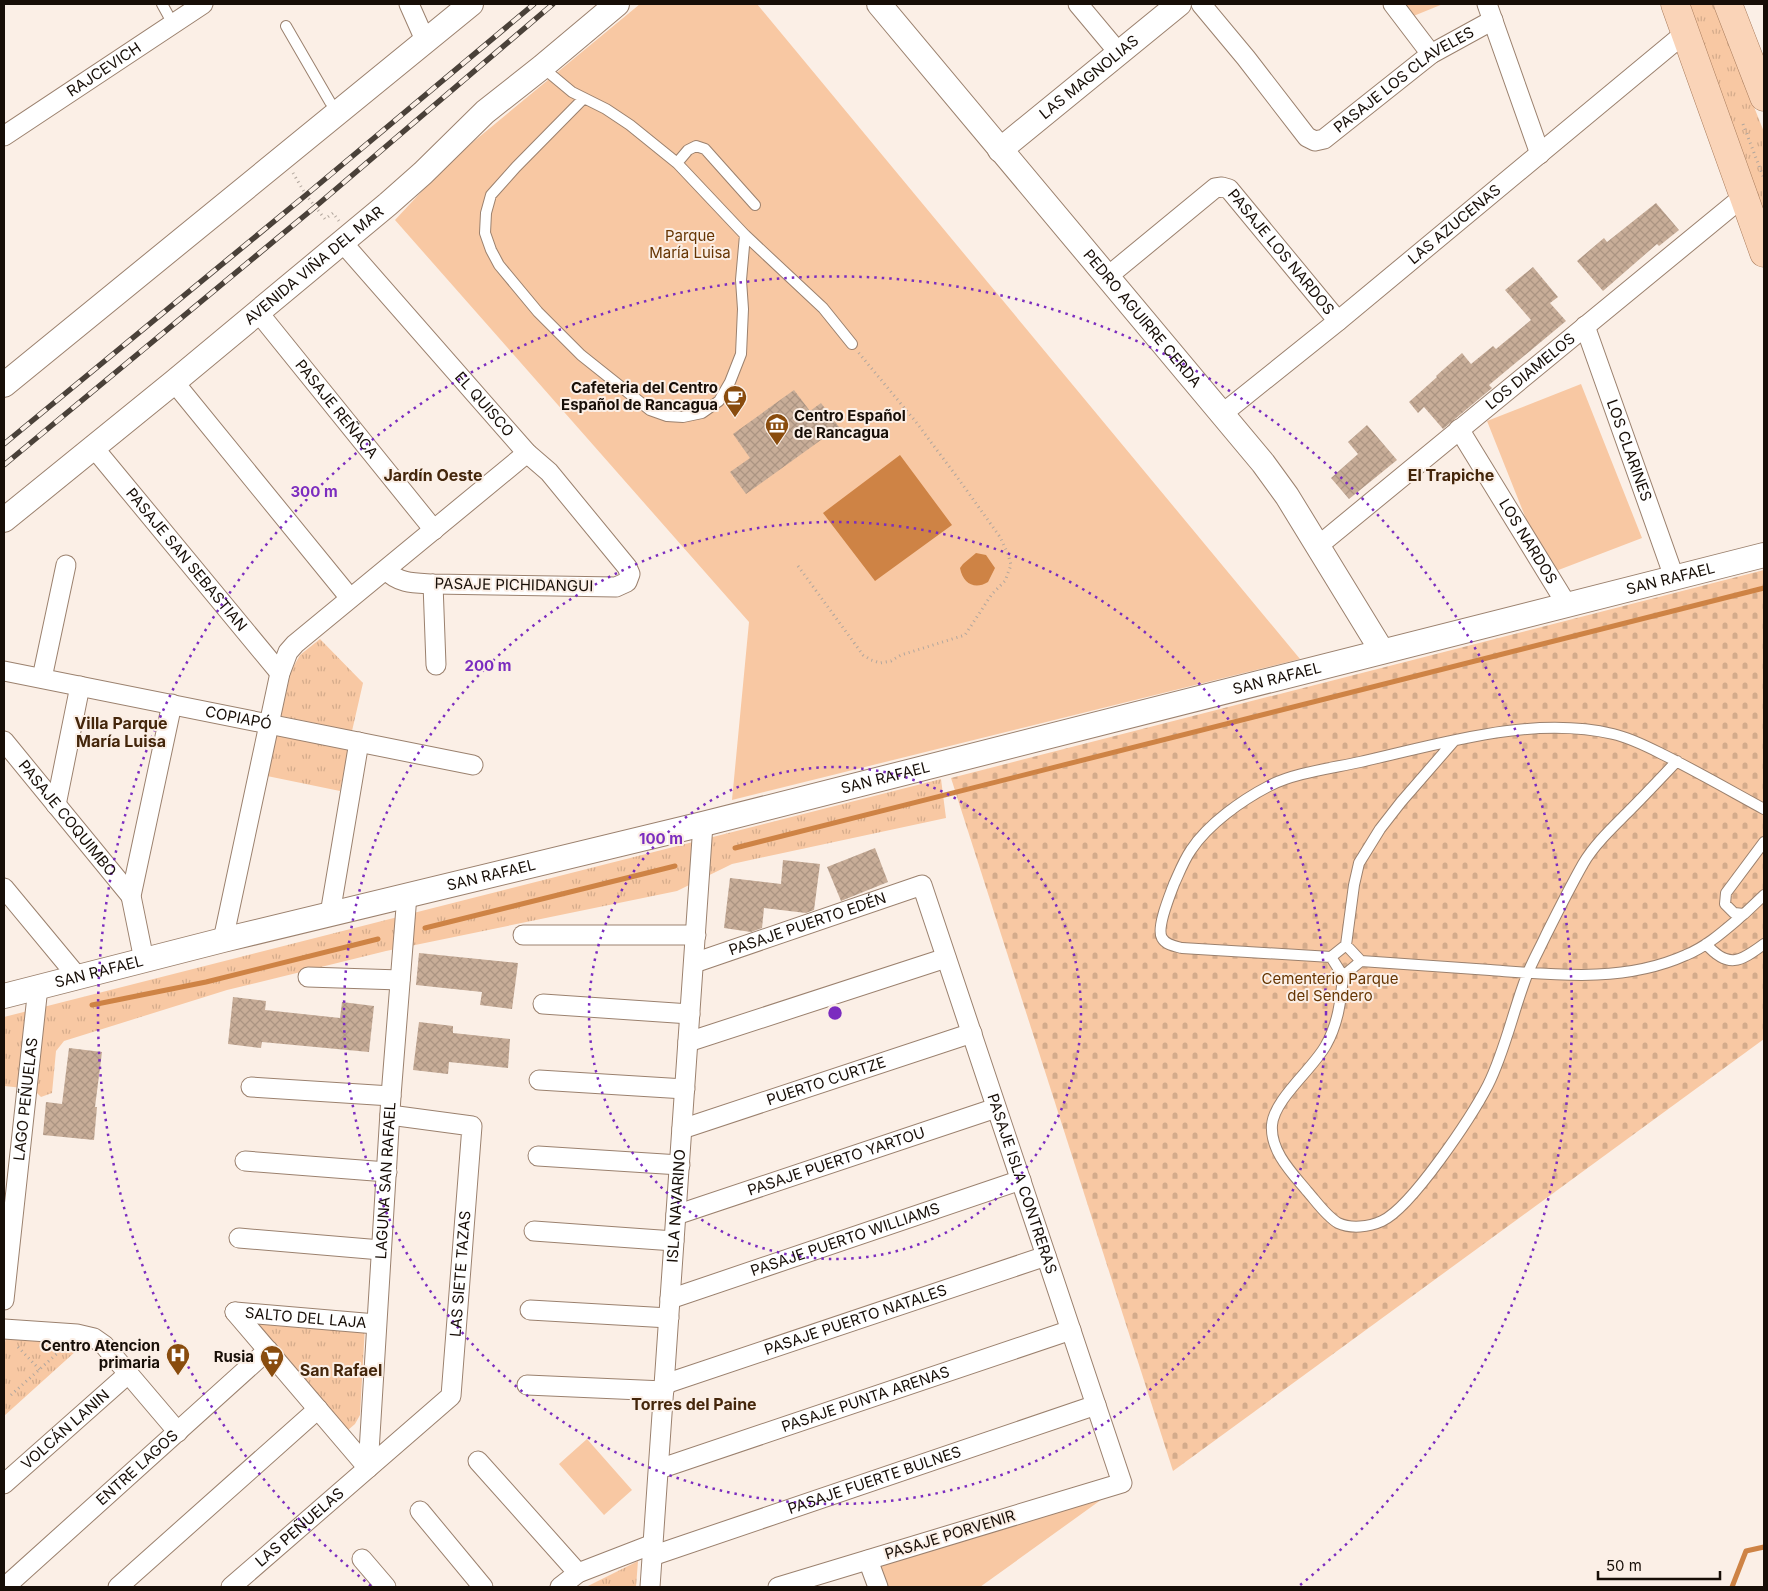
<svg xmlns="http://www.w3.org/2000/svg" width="1768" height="1591" font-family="Inter,sans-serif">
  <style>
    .grass { fill: url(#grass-tufts) }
    .cemetery { fill: url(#cemetery-stones) }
    .park { fill: #f8c8a3 }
    .water { fill: #ce8345 }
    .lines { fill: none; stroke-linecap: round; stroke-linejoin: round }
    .stream { stroke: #ce8345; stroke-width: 5 }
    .building { fill: url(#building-cross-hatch) }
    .service-casing { stroke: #9b816e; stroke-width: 12 }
    .minor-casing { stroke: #9b816e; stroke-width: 21 }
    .tertiary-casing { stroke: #9b816e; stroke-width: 26 }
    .primary-casing { stroke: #a97c5c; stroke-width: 29 }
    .path { stroke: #b1a69d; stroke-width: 3; stroke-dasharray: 1 4; stroke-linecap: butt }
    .service { stroke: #fff; stroke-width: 10 }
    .minor { stroke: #fff; stroke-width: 19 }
    .tertiary { stroke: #fff; stroke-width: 24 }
    .primary { stroke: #fad4b8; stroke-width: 28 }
    .rail-casing { stroke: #4a4139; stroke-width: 5.5 }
    .rail { stroke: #fbefe6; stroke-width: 4; stroke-dasharray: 11; stroke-linecap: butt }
    .ring { fill: none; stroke: #7b2cbf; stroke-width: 2.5; stroke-dasharray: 2.5 5 }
    .labels { text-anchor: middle; stroke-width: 4; stroke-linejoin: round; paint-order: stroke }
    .street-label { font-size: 15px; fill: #170e07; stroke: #fbefe6 }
    .park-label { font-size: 15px; fill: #663502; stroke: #fbefe6 }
    .poi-label { font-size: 15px; font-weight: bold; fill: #170e07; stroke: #fbefe6; text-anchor: end }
    .neighbourhood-label { font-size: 16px; font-weight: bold; fill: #44260b; stroke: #fbefe6 }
    .centre { fill: #7b2cbf; stroke: #fbefe6; stroke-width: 2.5 }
    .ring-label { font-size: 15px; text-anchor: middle; font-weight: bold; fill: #7b2cbf; stroke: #fbefe6; stroke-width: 4; stroke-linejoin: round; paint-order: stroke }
  </style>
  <defs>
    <pattern id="grass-tufts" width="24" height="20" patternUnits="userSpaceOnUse" patternTransform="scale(1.25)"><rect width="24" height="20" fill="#f8c8a3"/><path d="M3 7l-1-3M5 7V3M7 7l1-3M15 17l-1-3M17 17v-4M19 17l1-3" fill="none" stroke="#d4ab8b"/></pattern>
    <pattern id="cemetery-stones" width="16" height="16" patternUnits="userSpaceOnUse" patternTransform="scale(1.25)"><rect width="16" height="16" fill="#f8c8a3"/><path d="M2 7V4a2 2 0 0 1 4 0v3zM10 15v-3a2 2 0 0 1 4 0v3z" fill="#d4ab8b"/></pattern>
    <pattern id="building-cross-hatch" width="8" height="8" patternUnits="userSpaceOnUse" patternTransform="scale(1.25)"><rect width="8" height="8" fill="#c8ad98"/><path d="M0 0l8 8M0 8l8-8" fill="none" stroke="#ab9482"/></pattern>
  </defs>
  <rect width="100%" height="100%" fill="#fbefe6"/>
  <!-- grass -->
  <path class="grass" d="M1684,4H1713L1764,132V225Z
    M320,639L363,683L352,731L281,716L291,671L300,655Z
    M275,735L348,750L340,791L267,776Z
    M941,779L946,818L732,864L677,891L386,951L227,990L64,1041L56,1051L52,1093L41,1097L33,1089L4,1086V1017Z
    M256,1322L365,1326L360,1415L355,1424L348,1430L342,1427Z
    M6,1334L86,1342L4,1416V1351Z
    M638,1561L636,1587H585H586Z"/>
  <!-- cemetery -->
  <path class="cemetery" d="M1764,570V1039L1173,1471L951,778Z"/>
  <!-- park -->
  <path class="park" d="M640,4H757L1300,659L732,800L749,622L395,220L450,161Z
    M1400,4H1443L1411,17Z
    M1581,384L1642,538L1548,574L1487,421Z
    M587,1439L632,1490L604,1515L559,1464Z
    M1105,1497L980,1587H885L878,1565Z"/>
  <!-- water -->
  <path class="water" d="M900,455L952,525L875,581L823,513Z
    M976,553L986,555L995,568L988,582C975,590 963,584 960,568L963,564Z"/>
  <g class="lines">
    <!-- stream -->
    <path class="stream" d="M735,848L1764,588
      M425,928L675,866
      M92,1005L206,982L378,939
      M1732,1587L1746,1551L1764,1547"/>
  </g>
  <!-- building -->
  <path class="building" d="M1656,203L1679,230L1659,246L1657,244L1603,291L1577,261L1604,238L1607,242Z
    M1533,267L1558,297L1550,303L1566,321L1489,385L1492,388L1443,429L1424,407L1418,413L1409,402L1437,377L1436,376L1462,353L1471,364L1493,346L1496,349L1531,320L1505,290Z
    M794,390L810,411L821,403L839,427L746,494L730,472L750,458L733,434Z
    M1367,425L1397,460L1349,499L1331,478L1358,454L1348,442Z
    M875,848L888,882L841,901L827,867Z
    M783,860L820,864L814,910L806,913L764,908L762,928L751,932L724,928L730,878L781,884Z
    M419,953L518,963L512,1009L480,1005L482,992L416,985Z
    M233,997L266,1001L265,1010L340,1018L342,1002L374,1006L369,1052L262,1042L261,1048L228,1044Z
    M419,1022L453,1026V1033L510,1039L508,1068L449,1062L448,1074L413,1070Z
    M69,1048L102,1052L95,1107H97L94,1140L43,1135L46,1102L62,1104Z"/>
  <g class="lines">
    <!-- service casing -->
    <g class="service-casing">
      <path id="service" d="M162,4L173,24
        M286,26L330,102L339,112
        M542,67L572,92L606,109L630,125L677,163L745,235L823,308L852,344
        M583,99L516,167L491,195L486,213L485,233L491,250L499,265L538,312L581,355L650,410L667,416L683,417L702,413L719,401L730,382L741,354L743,309L741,280L745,235
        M677,163L688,150L696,146L705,149L755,205
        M1454,741L1401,802L1380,829L1359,863L1354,885L1346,945L1331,957L1343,976L1361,961C1404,964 1447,967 1490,970C1556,975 1624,983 1686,955C1708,946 1726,929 1744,914
        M1764,842L1726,893L1725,904L1734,913L1744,914L1764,895
        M1706,944C1728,969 1740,962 1764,944
        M1346,945L1361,961
        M1331,957L1182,948C1174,946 1166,945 1162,938C1156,928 1170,895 1174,884C1179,873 1184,860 1191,850C1208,824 1242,800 1269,786C1293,773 1333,768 1360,762C1440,744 1531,715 1613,734C1631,738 1648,747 1664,755C1698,772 1731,791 1764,809
        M1343,976C1341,1000 1338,1024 1326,1045C1313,1069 1274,1099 1272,1125C1270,1151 1292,1173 1307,1191C1316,1201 1326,1216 1338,1223C1351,1229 1369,1227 1382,1221C1412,1207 1472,1116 1488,1085C1505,1051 1513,1011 1527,975C1532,962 1540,948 1546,935C1558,911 1570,887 1583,864C1594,845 1612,828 1627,813C1644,796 1660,779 1677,761"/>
    </g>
    <!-- minor casing -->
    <g class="minor-casing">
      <g id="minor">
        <path d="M409,4L425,40"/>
        <path d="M1078,4L1119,53"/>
        <path id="s1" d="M1201,4L1246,58L1307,137L1315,141L1324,139L1431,54L1493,20"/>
        <path d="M1393,4L1431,54"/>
        <path d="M1487,4L1540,154"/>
        <path id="s2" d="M4,136L203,4"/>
        <path id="s3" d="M342,242L527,453L549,472L627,567L630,574L627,582L616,587L433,584C415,583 399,584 386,570"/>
        <path id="s4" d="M1107,277L1215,188L1222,187L1229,189L1338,321"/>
        <path id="s5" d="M258,312L434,530"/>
        <path id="s6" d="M1585,326L1674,577"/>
        <path d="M174,382L350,598"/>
        <path id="s7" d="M1222,414L1338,321L1685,33"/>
        <path id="s8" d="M1459,429L1567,605"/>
        <path id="s9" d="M94,448L280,673"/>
        <path id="s10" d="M1318,546L1744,196"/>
        <path d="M433,584L436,665"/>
        <path id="s11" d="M4,671L473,765"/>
        <path d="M42,678L66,565"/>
        <path id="s12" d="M4,741L131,896"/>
        <path d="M56,805L80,686"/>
        <path d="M4,888L77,976"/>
        <path d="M330,914L359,742"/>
        <path d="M523,935H696"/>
        <path d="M223,940L280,673L288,652L295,644L527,453"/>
        <path d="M144,960L131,896L172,704"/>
        <path id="s13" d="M694,963L922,885L1122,1483L778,1587"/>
        <path d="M308,977L400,980"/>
        <path d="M543,1004L690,1014"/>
        <path d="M688,1042L946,958"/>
        <path d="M539,1080L685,1089"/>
        <path d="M251,1087L391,1096"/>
        <path id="s14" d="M682,1129L972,1033"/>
        <path d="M538,1156L680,1165"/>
        <path d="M245,1161L387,1172"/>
        <path id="s15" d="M676,1215L996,1108"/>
        <path d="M534,1231L674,1241"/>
        <path d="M239,1238L381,1250"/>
        <path id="s16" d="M670,1299L1021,1180"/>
        <path id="s17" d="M4,1300L38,987"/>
        <path d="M530,1310L669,1318"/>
        <path d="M235,1312L368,1468"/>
        <path id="s18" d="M235,1312L376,1324"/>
        <path d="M4,1329L77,1334L94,1338L104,1345L178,1432"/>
        <path id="s19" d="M665,1384L1046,1256"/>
        <path d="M527,1385L664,1391"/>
        <path d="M478,1461L578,1573"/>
        <path id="s20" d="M368,1468L391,1096L407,895"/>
        <path id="s21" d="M659,1469L1071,1330"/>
        <path id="s22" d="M4,1484L128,1374"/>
        <path d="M420,1511L483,1587"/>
        <path id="s23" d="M652,1556L1096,1405"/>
        <path d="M362,1559L386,1587"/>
        <path d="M868,1560L878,1587"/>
        <path id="s24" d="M5,1587L268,1350"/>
        <path d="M118,1587L318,1409"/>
        <path id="s25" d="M231,1587L451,1396L472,1126L390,1115"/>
        <path d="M560,1587L578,1573L653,1544"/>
        <path id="s26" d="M650,1587L703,824"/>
      </g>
    </g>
    <!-- tertiary casing -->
    <g class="tertiary-casing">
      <g id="tertiary">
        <path id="s27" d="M879,4L1263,463L1287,496L1382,651"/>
        <path id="s28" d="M1000,150L1179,4"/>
        <path d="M4,385L471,4"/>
        <path id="s29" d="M4,520L174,382L388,204L423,173L485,112L542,67L617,4"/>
        <path id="s30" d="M4,996L223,940L703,824L1764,555"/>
      </g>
    </g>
    <!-- primary casing -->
    <g class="primary-casing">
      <path id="primary" d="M1675,4L1764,253
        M1728,4L1764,97"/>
    </g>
    <!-- path -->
    <path class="path" d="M1743,124L1764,179
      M293,173L306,195L325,219L333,213L339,221
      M798,566L863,655L871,660L880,663L891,661L901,655L965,635L992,594L1005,581L1011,565L1008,554L1000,537L960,481L916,422L858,352
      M18,1347L40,1370
      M11,1395L61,1350"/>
    <!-- service -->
    <use href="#service" class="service"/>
    <!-- minor -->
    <use href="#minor" class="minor"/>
    <!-- tertiary -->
    <use href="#tertiary" class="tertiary"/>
    <!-- primary -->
    <use href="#primary" class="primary"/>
    <!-- rail casing -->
    <g class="rail-casing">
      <path id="rail" d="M4,444L306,195L534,4
        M4,465L315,207L553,4"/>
    </g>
    <!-- rail -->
    <use href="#rail" class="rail"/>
  </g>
  <!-- distance rings -->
  <g class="ring">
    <circle cx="835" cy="1013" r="246"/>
    <circle cx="835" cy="1013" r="491"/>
    <path d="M371 1586A737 737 0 1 1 1299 1586"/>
  </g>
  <!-- icons -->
  <defs>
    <g id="cafe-pin" transform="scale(1.25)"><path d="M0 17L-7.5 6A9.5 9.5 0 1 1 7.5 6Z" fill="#894c0e" stroke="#fbefe6"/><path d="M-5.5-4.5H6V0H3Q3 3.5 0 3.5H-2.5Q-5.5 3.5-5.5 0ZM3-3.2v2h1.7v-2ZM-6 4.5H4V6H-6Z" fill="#fff"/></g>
    <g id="museum-pin" transform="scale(1.25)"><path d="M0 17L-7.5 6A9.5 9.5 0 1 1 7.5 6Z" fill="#894c0e" stroke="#fbefe6"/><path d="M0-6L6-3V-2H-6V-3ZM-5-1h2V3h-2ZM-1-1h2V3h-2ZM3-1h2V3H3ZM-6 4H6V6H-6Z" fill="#fff"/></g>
    <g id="hospital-pin" transform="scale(1.25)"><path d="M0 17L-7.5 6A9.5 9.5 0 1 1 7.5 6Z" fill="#894c0e" stroke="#fbefe6"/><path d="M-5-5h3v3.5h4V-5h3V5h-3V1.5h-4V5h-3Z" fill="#fff"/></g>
    <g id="supermarket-pin" transform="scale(1.25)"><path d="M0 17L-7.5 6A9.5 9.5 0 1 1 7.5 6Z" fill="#894c0e" stroke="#fbefe6"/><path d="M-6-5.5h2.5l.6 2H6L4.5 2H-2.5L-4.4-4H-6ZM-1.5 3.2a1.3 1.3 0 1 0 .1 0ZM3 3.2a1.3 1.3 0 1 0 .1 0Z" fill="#fff"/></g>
  </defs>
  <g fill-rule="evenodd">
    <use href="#cafe-pin" x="735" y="397"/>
    <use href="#museum-pin" x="777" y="425"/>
    <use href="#hospital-pin" x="178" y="1355"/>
    <use href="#supermarket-pin" x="272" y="1357"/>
  </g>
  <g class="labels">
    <!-- street labels -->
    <g class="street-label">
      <text dy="5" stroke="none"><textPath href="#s2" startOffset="120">RAJCEVICH</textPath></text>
      <text dy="5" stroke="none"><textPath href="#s28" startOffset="115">LAS MAGNOLIAS</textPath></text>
      <text dy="5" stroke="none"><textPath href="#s1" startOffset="288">PASAJE LOS CLAVELES</textPath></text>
      <text dy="5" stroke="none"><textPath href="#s7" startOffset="300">LAS AZUCENAS</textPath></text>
      <text dy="5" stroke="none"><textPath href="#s4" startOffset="236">PASAJE LOS NARDOS</textPath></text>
      <text dy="5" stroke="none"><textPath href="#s29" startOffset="401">AVENIDA VIÑA DEL MAR</textPath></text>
      <text dy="5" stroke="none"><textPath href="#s27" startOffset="410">PEDRO AGUIRRE CERDA</textPath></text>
      <text dy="5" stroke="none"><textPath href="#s10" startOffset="275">LOS DIAMELOS</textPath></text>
      <text dy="5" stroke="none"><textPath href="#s3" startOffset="216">EL QUISCO</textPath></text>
      <text dy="5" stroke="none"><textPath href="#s5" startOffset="125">PASAJE REÑACA</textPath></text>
      <text dy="5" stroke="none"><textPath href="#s6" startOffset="132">LOS CLARINES</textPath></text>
      <text dy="5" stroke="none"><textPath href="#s8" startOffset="132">LOS NARDOS</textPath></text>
      <text dy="5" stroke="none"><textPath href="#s9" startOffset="145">PASAJE SAN SEBASTIAN</textPath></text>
      <text dy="5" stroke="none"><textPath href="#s30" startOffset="1718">SAN RAFAEL</textPath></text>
      <text transform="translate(514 585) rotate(1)" y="5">PASAJE PICHIDANGUI</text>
      <text dy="5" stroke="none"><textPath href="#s30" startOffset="1312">SAN RAFAEL</textPath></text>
      <text dy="5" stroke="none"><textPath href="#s11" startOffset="239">COPIAPÓ</textPath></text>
      <text dy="5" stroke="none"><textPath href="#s30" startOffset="908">SAN RAFAEL</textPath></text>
      <text dy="5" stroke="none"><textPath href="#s12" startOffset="100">PASAJE COQUIMBO</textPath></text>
      <text dy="5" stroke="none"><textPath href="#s30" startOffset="502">SAN RAFAEL</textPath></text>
      <text dy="5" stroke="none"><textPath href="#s13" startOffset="120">PASAJE PUERTO EDÉN</textPath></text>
      <text dy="5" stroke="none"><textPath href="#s30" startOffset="98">SAN RAFAEL</textPath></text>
      <text dy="5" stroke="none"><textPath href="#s14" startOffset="152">PUERTO CURTZE</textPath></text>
      <text dy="5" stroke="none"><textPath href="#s17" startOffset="202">LAGO PEÑUELAS</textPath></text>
      <text dy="5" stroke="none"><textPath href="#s15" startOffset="169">PASAJE PUERTO YARTOU</textPath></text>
      <text dy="5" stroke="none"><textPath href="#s20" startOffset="288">LAGUNA SAN RAFAEL</textPath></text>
      <text dy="5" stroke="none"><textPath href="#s13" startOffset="556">PASAJE ISLA CONTRERAS</textPath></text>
      <text dy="5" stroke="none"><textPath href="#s26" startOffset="382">ISLA NAVARINO</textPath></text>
      <text dy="5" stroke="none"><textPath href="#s16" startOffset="185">PASAJE PUERTO WILLIAMS</textPath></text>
      <text dy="5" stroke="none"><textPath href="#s25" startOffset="414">LAS SIETE TAZAS</textPath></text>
      <text dy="5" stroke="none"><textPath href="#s18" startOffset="71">SALTO DEL LAJA</textPath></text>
      <text dy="5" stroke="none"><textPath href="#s19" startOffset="201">PASAJE PUERTO NATALES</textPath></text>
      <text dy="5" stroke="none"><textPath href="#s21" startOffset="218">PASAJE PUNTA ARENAS</textPath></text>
      <text dy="5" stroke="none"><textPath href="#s22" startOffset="82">VOLCÁN LANIN</textPath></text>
      <text dy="5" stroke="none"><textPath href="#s24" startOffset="178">ENTRE LAGOS</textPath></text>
      <text dy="5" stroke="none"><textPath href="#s23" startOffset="235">PASAJE FUERTE BULNES</textPath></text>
      <text dy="5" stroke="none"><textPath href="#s25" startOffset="91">LAS PEÑUELAS</textPath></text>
      <text transform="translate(950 1535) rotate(-17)" y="5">PASAJE PORVENIR</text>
    </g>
    <!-- park labels -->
    <g class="park-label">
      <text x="690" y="241">Parque<tspan x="690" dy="17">María Luisa</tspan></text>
      <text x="1330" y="984">Cementerio Parque<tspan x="1330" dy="17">del Sendero</tspan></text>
    </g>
    <!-- poi labels -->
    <g class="poi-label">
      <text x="718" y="393">Cafeteria del Centro<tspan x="718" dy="17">Español de Rancagua</tspan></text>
      <text x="794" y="421" text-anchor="start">Centro Español<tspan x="794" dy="17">de Rancagua</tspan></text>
      <text x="160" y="1351">Centro Atencion<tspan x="160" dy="17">primaria</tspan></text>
      <text x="254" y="1362">Rusia</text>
    </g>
    <!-- neighbourhood labels -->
    <g class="neighbourhood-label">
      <text x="433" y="481">Jardín Oeste</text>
      <text x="1451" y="481">El Trapiche</text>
      <text x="121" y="729">Villa Parque<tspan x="121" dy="18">María Luisa</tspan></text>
      <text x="341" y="1376">San Rafael</text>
      <text x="694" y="1410">Torres del Paine</text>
    </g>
  </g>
  <circle cx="835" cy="1013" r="8" class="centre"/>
  <g class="ring-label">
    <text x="314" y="497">300 m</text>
    <text x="488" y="671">200 m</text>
    <text x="661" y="844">100 m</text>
  </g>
  <!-- border -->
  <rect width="1768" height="1591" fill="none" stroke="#170e07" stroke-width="10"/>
  <!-- scale -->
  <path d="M1598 1571v8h122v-8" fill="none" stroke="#170e07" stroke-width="2.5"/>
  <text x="1606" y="1571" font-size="15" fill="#170e07" stroke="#fbefe6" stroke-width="4" paint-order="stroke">50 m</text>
</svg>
